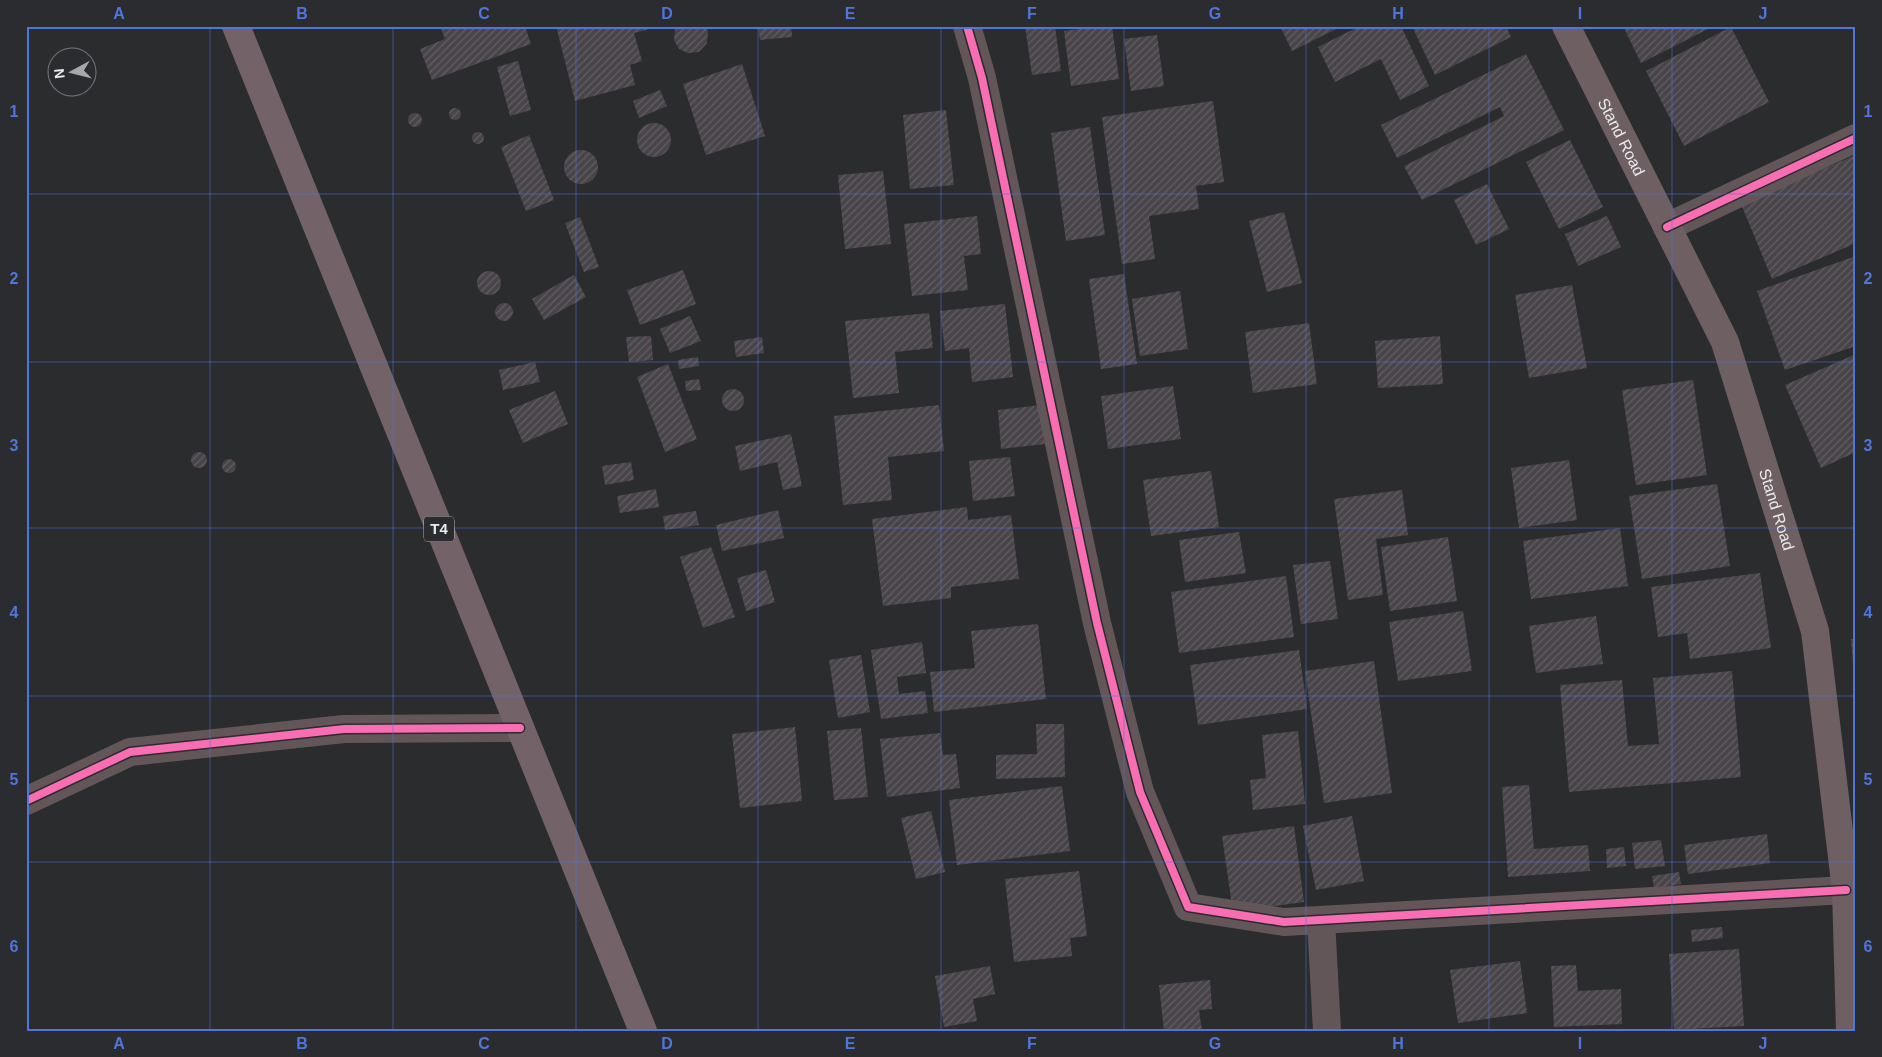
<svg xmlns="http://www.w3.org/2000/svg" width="1882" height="1057" font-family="Arial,sans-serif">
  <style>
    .building { fill: url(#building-hatch) }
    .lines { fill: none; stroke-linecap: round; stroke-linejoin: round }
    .street { stroke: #635659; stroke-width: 28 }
    .secondary { stroke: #6e5f63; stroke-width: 28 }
    .highway { stroke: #736267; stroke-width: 28 }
    .cycleway-casing { stroke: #2a2c2f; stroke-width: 11 }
    .cycleway { stroke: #f96db3; stroke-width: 8 }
    .grid { fill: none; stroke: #5075dd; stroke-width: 1; stroke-opacity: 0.55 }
    .labels { text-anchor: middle; stroke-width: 4.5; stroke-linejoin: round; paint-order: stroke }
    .shield { fill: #2a2c2f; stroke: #b0b2b4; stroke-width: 1 }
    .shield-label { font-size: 15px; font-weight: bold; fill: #eaebed }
    .street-label { font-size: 16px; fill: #eaebed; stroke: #2a2c2f }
    .neatline { fill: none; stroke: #5075dd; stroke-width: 2 }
    .grid-label { font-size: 16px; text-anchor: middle; font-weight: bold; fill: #5075dd }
  </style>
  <defs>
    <pattern id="building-hatch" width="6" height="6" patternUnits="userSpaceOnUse" patternTransform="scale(1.25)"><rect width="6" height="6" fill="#49434a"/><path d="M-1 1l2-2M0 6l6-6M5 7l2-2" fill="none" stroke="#635e64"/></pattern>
  </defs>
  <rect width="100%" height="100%" fill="#2b2c2e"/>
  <!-- building -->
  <path class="building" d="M440,26H525L531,44L432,80L420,49L445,39Z
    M556,26H658V27L634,33L642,61L630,65L635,85L575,101Z
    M677,26H705L708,31L707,43L699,52L688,53L679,49L674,40L675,30Z
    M758,26H791L792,37L760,40Z
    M1025,26H1055L1061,71L1032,75Z
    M1102,26H1112L1119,79L1071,86L1064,31Z
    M1280,26H1342L1292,51Z
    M1360,26H1401L1429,86L1400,100L1381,59L1335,82L1318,47Z
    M1412,26H1506L1511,37L1435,75Z
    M1623,26H1714L1641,63Z
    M1731,27L1769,102L1684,146L1646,71Z
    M1157,35L1164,86L1131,91L1124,39Z
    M1526,54L1564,130L1422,200L1404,166L1504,116L1500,107L1397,158L1381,125Z
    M518,61L531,110L510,116L497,67Z
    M742,64L765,136L706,155L683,84Z
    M660,90L667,106L639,118L633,101Z
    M1213,101L1224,182L1196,186L1199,209L1149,216L1155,259L1122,264L1102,117Z
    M449 114a6 6 0 1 1 12 0a6 6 0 1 1-12 0Z
    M946,110L954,185L910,189L903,115Z
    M408 120a7 7 0 1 1 14 0a7 7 0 1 1-14 0Z
    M637 140a17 17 0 1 1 34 0a17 17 0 1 1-34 0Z
    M1090,127L1105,235L1066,241L1051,133Z
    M472 138a6 6 0 1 1 12 0a6 6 0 1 1-12 0Z
    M529,135L554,200L526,211L501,147Z
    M1570,140L1603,207L1559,229L1526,162Z
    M564 167a17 17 0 1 1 34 0a17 17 0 1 1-34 0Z
    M1856,155V243L1772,279L1741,204Z
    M883,171L891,244L845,249L838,175Z
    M1487,184L1509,229L1476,245L1454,200Z
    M1284,212L1302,283L1267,292L1249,221Z
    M977,216L981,254L964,256L968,290L912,296L904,224Z
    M1607,216L1621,247L1578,266L1565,234Z
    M580,217L599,267L584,272L565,223Z
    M1856,256V346L1785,370L1757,291Z
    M683,270L696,304L640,325L627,290Z
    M477 283a12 12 0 1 1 24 0a12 12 0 1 1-24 0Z
    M1124,274L1137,364L1101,369L1089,279Z
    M574,275L586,297L544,320L532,299Z
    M1572,285L1587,368L1529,378L1515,295Z
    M1180,291L1188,349L1140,356L1132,299Z
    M495 312a9 9 0 1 1 18 0a9 9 0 1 1-18 0Z
    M1005,304L1013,377L972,382L969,348L945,351L940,311Z
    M929,313L933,348L895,352L899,393L853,398L845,321Z
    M690,316L701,341L670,353L660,329Z
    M1309,323L1317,384L1253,393L1245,332Z
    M651,336L653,360L629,362L626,337Z
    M1440,336L1443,384L1378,388L1375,341Z
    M762,337L764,353L736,357L734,341Z
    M1856,354V452L1821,468L1785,385Z
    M698,357L699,366L679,369L678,360Z
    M535,362L540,382L503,390L499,370Z
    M668,364L697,439L665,452L637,377Z
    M699,379L701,390L686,391L685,381Z
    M1693,380L1707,475L1636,485L1622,390Z
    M1173,386L1181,439L1108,449L1101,396Z
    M722 400a11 11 0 1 1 22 0a11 11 0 1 1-22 0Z
    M555,391L568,424L523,443L509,410Z
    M939,405L944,451L888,457L892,500L843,505L834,416Z
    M1041,405L1045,444L1001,449L998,410Z
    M791,434L802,486L783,490L777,462L740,471L735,446Z
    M191 460a8 8 0 1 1 16 0a8 8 0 1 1-16 0Z
    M1010,457L1015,496L973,501L969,461Z
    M222 466a7 7 0 1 1 14 0a7 7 0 1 1-14 0Z
    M1569,460L1577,520L1519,528L1511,468Z
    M631,462L634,480L605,485L602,466Z
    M1211,471L1219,527L1151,536L1143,480Z
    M1717,484L1730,566L1642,579L1629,496Z
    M656,489L659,507L620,513L617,496Z
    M1402,490L1408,535L1376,539L1383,595L1348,600L1334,499Z
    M967,507L968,520L1011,515L1019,579L951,587V598L883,606L872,519Z
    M778,510L784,538L722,551L716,525Z
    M696,511L699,525L665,530L663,516Z
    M1620,528L1628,586L1531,599L1523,541Z
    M1239,532L1246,573L1185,582L1179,540Z
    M1448,537L1457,601L1390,611L1381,547Z
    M711,547L735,617L703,628L680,557Z
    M1330,561L1338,619L1301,624L1293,565Z
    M766,570L775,602L746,611L737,578Z
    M1760,573L1771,648L1690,659L1687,633L1658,637L1651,587Z
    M1286,576L1294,637L1179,653L1171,592Z
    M1463,611L1472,671L1398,681L1389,622Z
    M1596,616L1603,664L1536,673L1529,626Z
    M1038,624L1046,699L934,712L930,672L975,668L971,631Z
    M1851,639H1856V677H1854Z
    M922,642L926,673L897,677L899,694L925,691L928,713L881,719L871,650Z
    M1299,650L1307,709L1198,725L1190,665Z
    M861,655L870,712L838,718L829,660Z
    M1374,661L1392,793L1324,803L1305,671Z
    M1732,671L1741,777L1569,792L1560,685L1622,680L1628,746L1659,744L1653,678Z
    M1036,724H1064L1065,777L996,779V755L1037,754Z
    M795,727L802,801L740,808L732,734Z
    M861,728L868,797L834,800L827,731Z
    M1298,731L1305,804L1253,810L1250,780L1266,778L1262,735Z
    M940,733L943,755L956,754L960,788L887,797L880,739Z
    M1529,785L1534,849L1588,845L1590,871L1508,877L1502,787Z
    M1062,786L1070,851L957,865L949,800Z
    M931,811L945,872L916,879L901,818Z
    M1352,816L1364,881L1316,890L1303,826Z
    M1294,826L1304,902L1233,912L1222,836Z
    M1767,834L1770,863L1688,874L1684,845Z
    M1661,840L1665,866L1635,869L1632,843Z
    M1624,847L1626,866L1607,868L1606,849Z
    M1079,871L1087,936L1070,938L1072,956L1014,962L1005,879Z
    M1679,872L1681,884L1654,888L1652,876Z
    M1722,927L1723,938L1692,942L1691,930Z
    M1739,949L1744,1026L1674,1030L1669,954Z
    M1520,961L1527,1013L1458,1023L1450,970Z
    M1576,965L1578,991L1621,989L1622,1024L1554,1027L1551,966Z
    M990,966L995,994L973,999L977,1021L944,1027L935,976Z
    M1210,980L1212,1009L1199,1010L1202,1031H1164L1159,985Z"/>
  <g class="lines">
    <!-- street -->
    <path class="street" d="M967,26L982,78L1097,623L1140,792L1188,907L1284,922L1846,890
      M1667,227L1856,138
      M26,801L130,752L344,729L520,728
      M1321,920L1327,1031"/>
    <!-- secondary -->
    <path class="secondary" id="s1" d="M1566,26L1725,342L1815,631L1846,890L1850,1031"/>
    <!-- highway -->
    <path class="highway" d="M236,26L643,1031"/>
    <!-- cycleway casing -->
    <g class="cycleway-casing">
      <path id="cycleway" d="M967,26L982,78L1097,623L1140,792L1188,907L1284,922L1846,890
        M1667,227L1856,138
        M26,801L130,752L344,729L520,728"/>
    </g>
    <!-- cycleway -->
    <use href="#cycleway" class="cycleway"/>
  </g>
  <!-- grid -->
  <path class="grid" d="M210,26V1031M393,26V1031M576,26V1031M758,26V1031M941,26V1031M1124,26V1031M1306,26V1031M1489,26V1031M1672,26V1031M26,194H1856M26,362H1856M26,528H1856M26,696H1856M26,862H1856"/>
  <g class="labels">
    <!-- shield labels -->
    <rect class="shield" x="424" y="516.5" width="30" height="25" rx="4"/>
    <g class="shield-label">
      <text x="439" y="534">T4</text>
    </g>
    <!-- street labels -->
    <g class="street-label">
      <text dy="6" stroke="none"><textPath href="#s1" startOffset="124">Stand Road</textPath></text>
      <text dy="6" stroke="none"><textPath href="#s1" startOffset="529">Stand Road</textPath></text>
    </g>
  </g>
  <!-- border -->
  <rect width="1882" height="1057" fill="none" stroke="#2a2c2f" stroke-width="55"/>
  <!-- north arrow -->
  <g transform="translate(72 72) rotate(263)"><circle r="24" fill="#2a2c2f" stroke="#77787b"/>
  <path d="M0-4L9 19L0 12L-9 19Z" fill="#a7a8aa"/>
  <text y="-8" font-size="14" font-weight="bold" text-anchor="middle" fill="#eaebed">N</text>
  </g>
  <rect x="28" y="28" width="1826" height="1002" class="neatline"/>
  <g class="grid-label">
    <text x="119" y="19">A</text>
    <text x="302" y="19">B</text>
    <text x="484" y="19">C</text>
    <text x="667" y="19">D</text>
    <text x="850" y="19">E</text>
    <text x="1032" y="19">F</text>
    <text x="1215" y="19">G</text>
    <text x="1398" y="19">H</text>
    <text x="1580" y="19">I</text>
    <text x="1763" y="19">J</text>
    <text x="14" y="117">1</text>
    <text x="1868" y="117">1</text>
    <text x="14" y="284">2</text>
    <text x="1868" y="284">2</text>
    <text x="14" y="451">3</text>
    <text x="1868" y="451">3</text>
    <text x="14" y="618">4</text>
    <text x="1868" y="618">4</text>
    <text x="14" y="785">5</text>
    <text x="1868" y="785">5</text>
    <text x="14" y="952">6</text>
    <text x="1868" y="952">6</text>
    <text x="119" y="1049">A</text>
    <text x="302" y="1049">B</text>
    <text x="484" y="1049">C</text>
    <text x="667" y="1049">D</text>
    <text x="850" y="1049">E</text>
    <text x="1032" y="1049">F</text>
    <text x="1215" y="1049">G</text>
    <text x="1398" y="1049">H</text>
    <text x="1580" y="1049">I</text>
    <text x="1763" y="1049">J</text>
  </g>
</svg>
